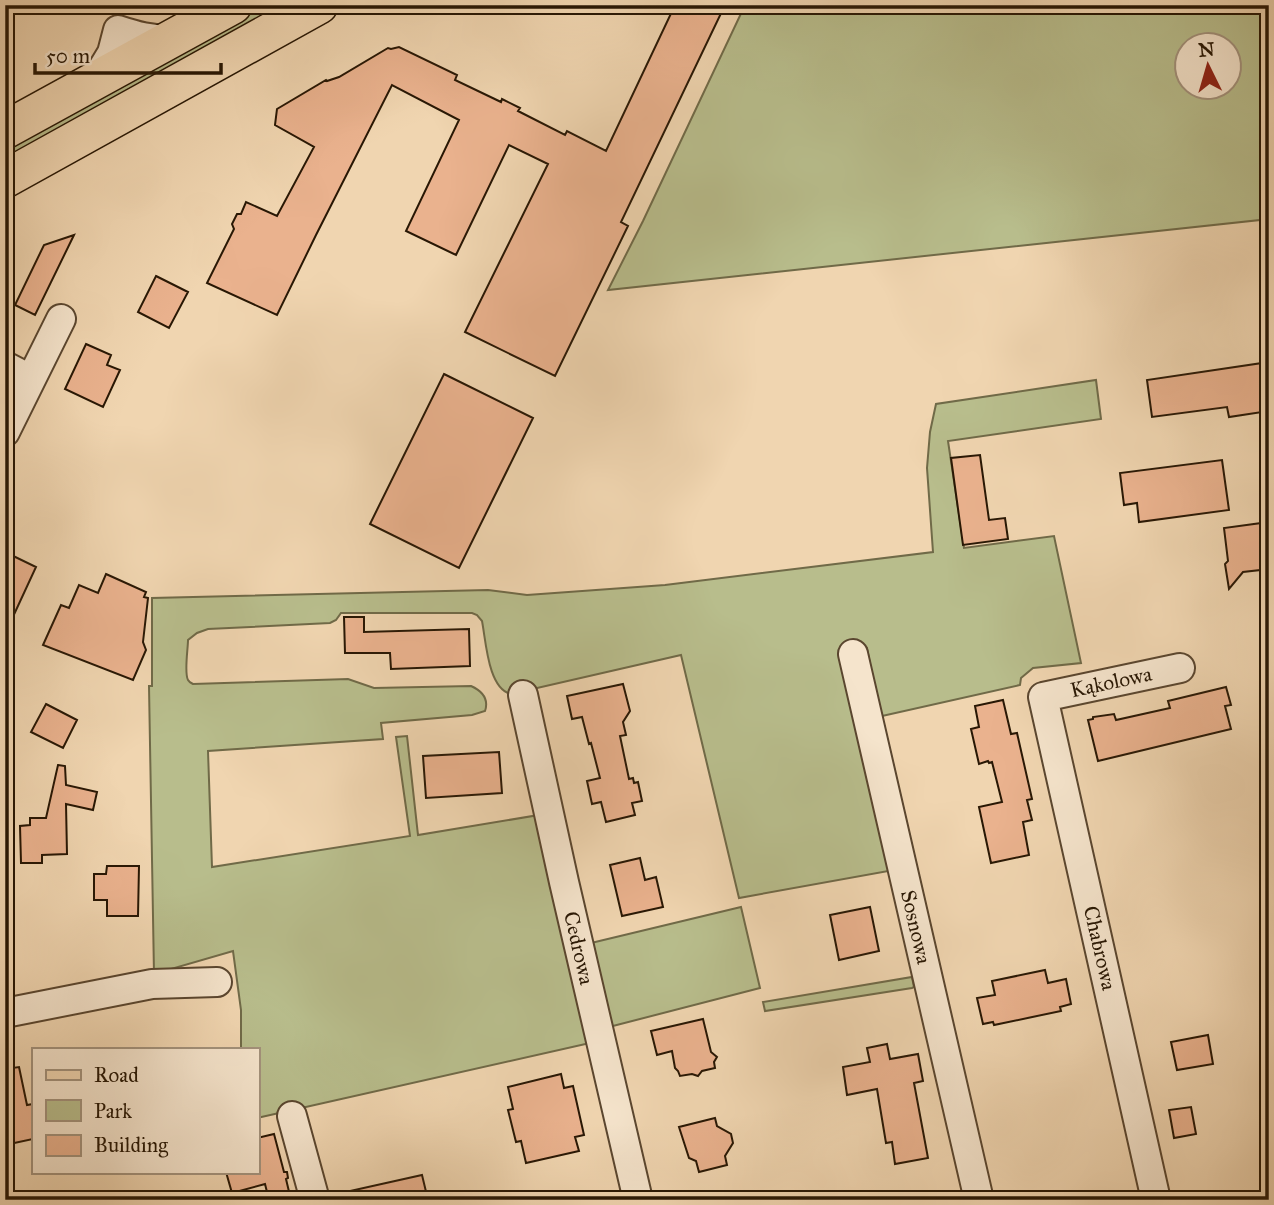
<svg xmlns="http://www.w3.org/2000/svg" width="1274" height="1205" font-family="'IM FELL Great Primer',serif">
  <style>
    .green { fill: #b8bd8c; stroke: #706a48; stroke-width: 2; fill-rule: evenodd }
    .building { fill: #eab28e; stroke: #281704; stroke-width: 2 }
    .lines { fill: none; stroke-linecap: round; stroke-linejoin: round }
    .minor-casing { stroke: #5a462f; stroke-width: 32 }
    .major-casing { stroke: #281704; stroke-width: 40 }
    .minor { stroke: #f5e4cc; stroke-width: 28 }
    .major { stroke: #f0d5b0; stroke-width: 37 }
    .labels { text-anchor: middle; stroke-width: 6; stroke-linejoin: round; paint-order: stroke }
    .street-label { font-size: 21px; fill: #281704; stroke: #f5e4cc }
  </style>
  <rect width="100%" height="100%" fill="#f0d5b0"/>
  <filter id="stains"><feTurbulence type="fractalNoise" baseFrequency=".00286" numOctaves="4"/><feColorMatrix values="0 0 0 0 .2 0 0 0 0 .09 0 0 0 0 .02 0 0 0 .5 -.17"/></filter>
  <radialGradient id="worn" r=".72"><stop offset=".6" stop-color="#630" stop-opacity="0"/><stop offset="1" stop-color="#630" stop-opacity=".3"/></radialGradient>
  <!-- green -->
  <path class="green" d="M264,5H290L5,161V147Z
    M745,5H1269V219L608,290L643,221ZM1186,46H1228V88H1186Z
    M1096,380L1101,419L948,441L964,548L1054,536L1081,663L1033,668L1021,678L1020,685L882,716L942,976L936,977L865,671L871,669L867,648L844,653L894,870L739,898L681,655L511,694C488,689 486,641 482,621L477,615L472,613H341L336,620L330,623L208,629L197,633L188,640C188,649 184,673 188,680C189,682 191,683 193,684L348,679L374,688L471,686C482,691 489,699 485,711L472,715L381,723L383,739L208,751L212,867L410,836L396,737L407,736L418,835L539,815L590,1043L257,1118V1049H241V1010L233,951L154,974L149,686H152V598L488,590L527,595L665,585L933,552L927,468L930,432L936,404Z
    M741,907L760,988L609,1027L591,943Z
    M912,977L914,987L912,988L765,1011L763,1002Z"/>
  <!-- building -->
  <path class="building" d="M675,5H725L621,222L628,226L555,376L465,332L548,164L509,145L456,255L406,231L459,120L392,85L316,235L277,315L207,283L234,229L232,224L237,214H241L246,202L277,216L314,147L275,125L277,109L326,80L327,81L339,77L388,48L391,49L399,47L457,75L455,80L501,102L502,99L520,108L518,111L565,135L567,131L606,151Z
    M74,235L35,315L15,305L44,245Z
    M156,276L188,292L169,328L138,312Z
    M86,344L111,355L107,365L120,370L103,407L65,389Z
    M1269,362V411L1229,417L1227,407L1152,417L1147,380Z
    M444,374L533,418L459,568L370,524Z
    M980,455L989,520L1005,518L1008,539L963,545L951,458Z
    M1222,460L1229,510L1139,522L1137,503L1124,505L1120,473Z
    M1269,522V569L1243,572L1229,589L1225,564L1228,561L1224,528Z
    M5,552L36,567L5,634Z
    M106,574L146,592L144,597L148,598L143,642L146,650L133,680L43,645L61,605L69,608L79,585L98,593Z
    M344,617H364V632L469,629L470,666L391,669L390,653H345Z
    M623,684L630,711L623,722L626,735L620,736L629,779L633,778L634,783L638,782L642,801L632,803L635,815L606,822L601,802L592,804L587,781L600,778L591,743L589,744L582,717L572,719L567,696Z
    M1226,687L1231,705L1225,706L1231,729L1098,761L1088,720L1093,719V717L1114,714L1116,720L1170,708L1168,701Z
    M1003,700L1011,734L1017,733L1032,799L1027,800L1032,820L1023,822L1029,855L991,863L979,807L1002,802L992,762L989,763L988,761L979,764L971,729L979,727L975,706Z
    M46,704L77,720L63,748L31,732Z
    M499,752L502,793L426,798L423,756Z
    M58,765L65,766L66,785L97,792L93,810L66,804L67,854L42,855V863H21L20,826L30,825V818H46Z
    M640,858L645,880L656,877L663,907L622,916L610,865Z
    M107,866H139L138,916H107V900H94V874H106Z
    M870,907L879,951L839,960L830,915Z
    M1045,970L1048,983L1066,979L1071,1004L1060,1007L1061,1011L994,1025L993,1022L983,1024L977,998L995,995L992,981Z
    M703,1019L711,1052L717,1057L714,1062L715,1068L702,1071L698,1076L692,1074L680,1076L678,1071L675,1068L672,1051L657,1055L651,1031Z
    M1208,1035L1213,1064L1177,1070L1171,1042Z
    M887,1044L890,1059L918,1054L923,1081L914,1083L928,1158L895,1164L892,1142L886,1143L877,1089L847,1095L843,1067L870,1062L867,1048Z
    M19,1067L27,1105L33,1104V1139L5,1145V1110L9,1109L5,1088V1069Z
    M561,1074L564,1088L573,1086L584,1135L575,1137L579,1151L526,1163L521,1141L516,1142L508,1110L513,1109L508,1087Z
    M1191,1107L1196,1134L1174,1138L1169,1110Z
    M715,1118L717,1126L731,1134L733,1143L725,1156L727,1165L699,1172L696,1161L689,1158L679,1127Z
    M274,1134L284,1172H287L288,1178L286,1179L291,1200H269L265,1184L232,1193L226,1172H257V1138Z
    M422,1175L428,1200H351L350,1191Z"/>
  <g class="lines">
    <!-- minor casing -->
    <g class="minor-casing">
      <path id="minor" d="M95,81L112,53L118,30C136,36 151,40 171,40
        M5,366L30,379
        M5,432L61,319
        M853,654L979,1200
        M523,695L564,882L638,1200
        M5,1013L152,984L217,982
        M292,1116L315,1200
        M1156,1200L1043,697L1180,668"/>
    </g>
    <!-- major casing -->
    <g class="major-casing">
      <path id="major" d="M5,130L233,5
        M5,179L319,5"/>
    </g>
    <!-- minor -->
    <use href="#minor" class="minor"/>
    <!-- major -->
    <use href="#major" class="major"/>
  </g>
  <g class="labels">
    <!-- street labels -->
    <g class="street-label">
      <text transform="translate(1111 682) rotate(-12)" y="7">Kąkolowa</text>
      <text transform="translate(916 927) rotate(77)" y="7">Sosnowa</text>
      <text transform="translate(579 948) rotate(77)" y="7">Cedrowa</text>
      <text transform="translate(1100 948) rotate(77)" y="7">Chabrowa</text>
    </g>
  </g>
  <!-- margin -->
  <rect width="1274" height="1205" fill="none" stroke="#f0d5b0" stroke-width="28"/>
  <rect x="7" y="7" width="1260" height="1191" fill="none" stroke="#281704" stroke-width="3.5"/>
  <rect x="14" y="14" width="1246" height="1177" fill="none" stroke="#281704" stroke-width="2"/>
  <!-- legend -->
  <rect x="32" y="1048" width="228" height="126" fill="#f5e4cc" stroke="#a3927c" stroke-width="2"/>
  <rect x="46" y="1070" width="35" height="10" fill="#f0d5b0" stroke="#a3927c" stroke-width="2"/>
  <text x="94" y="1082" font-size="21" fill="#281704">Road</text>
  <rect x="46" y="1100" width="35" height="21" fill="#b8bd8c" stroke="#a3927c" stroke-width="2"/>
  <text x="94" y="1118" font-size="21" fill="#281704">Park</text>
  <rect x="46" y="1135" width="35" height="21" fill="#eab28e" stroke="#a3927c" stroke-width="2"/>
  <text x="94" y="1152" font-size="21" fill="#281704">Building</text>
  <!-- north arrow -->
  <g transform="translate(1208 66) rotate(355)"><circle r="33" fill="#f5e4cc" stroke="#a3927c" stroke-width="2"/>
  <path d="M0-5L12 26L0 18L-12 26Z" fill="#8f2418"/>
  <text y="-10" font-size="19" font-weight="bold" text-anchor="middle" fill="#281704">N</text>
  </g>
  <!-- scale -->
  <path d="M35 63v10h186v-10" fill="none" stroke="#281704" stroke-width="3.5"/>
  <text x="46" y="63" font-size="21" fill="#281704" stroke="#f5e4cc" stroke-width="5" paint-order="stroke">50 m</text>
  <rect width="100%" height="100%" filter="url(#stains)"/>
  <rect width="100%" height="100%" fill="url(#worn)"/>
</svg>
